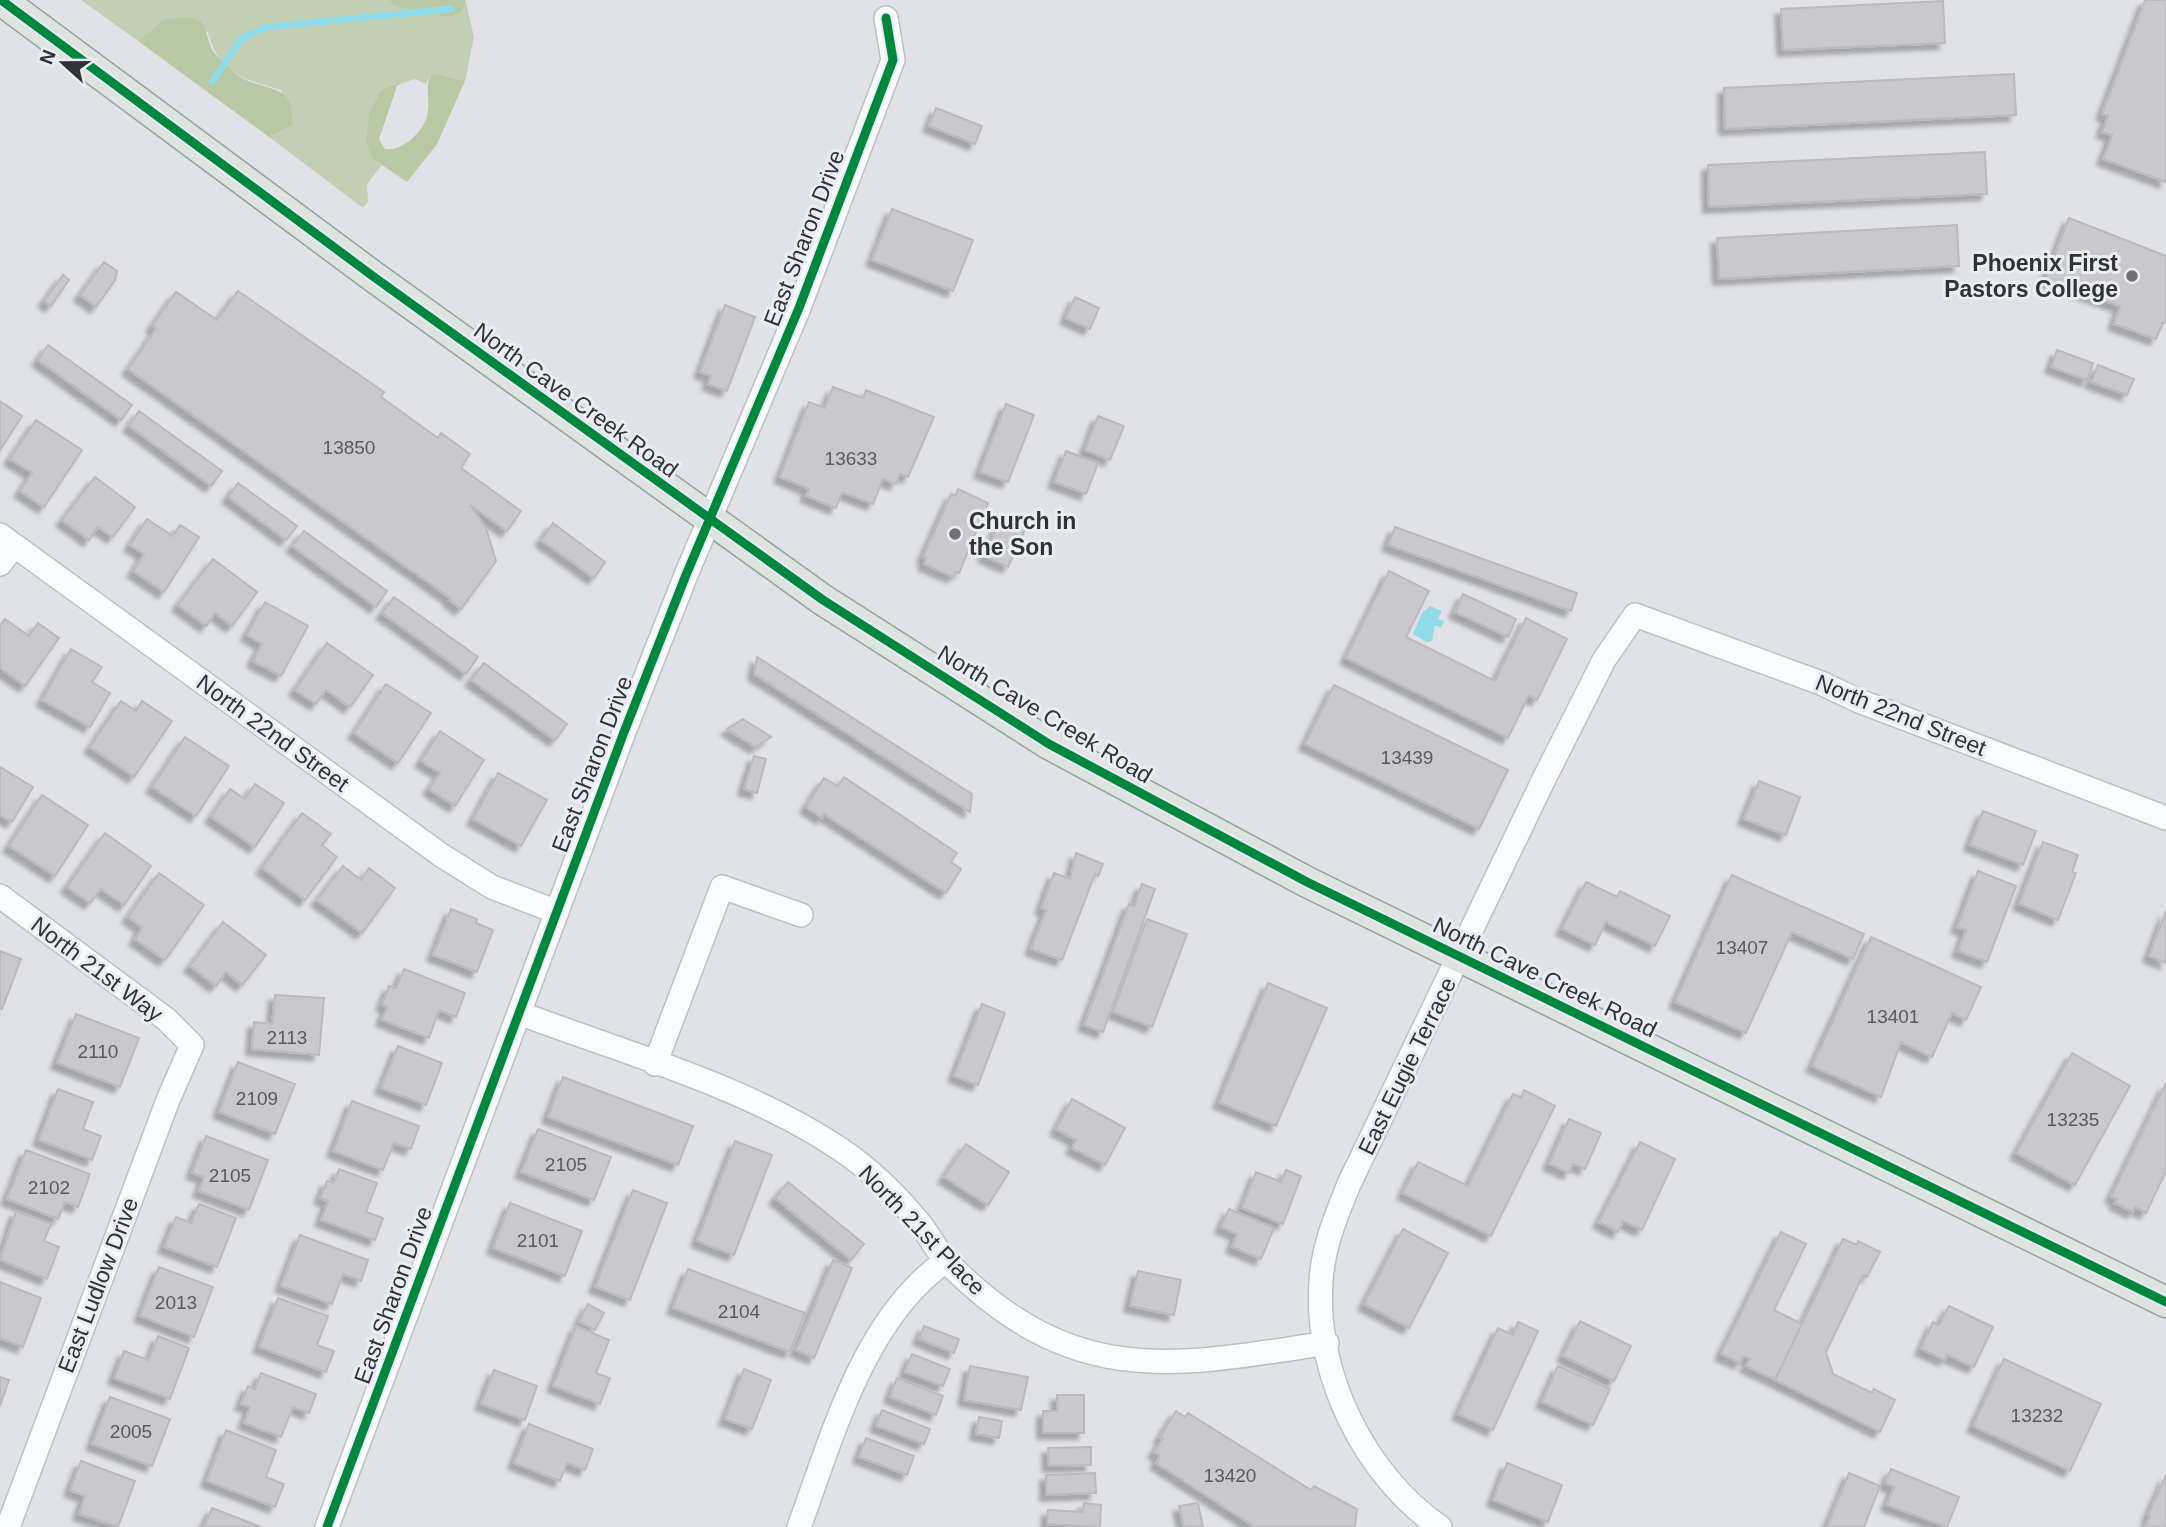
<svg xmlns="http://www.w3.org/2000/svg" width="2166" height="1527" font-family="Helvetica,sans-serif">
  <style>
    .green { fill: #c3cfb5 }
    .forest { fill: #b8c8a4 }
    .water { fill: #90dbe7 }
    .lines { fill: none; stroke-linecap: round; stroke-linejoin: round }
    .stream { stroke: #90dbe7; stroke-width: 7 }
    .building { fill: #c9c8cc; stroke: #bab9bd; stroke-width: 2; filter: url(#shadow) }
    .minor-casing { stroke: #bebfc4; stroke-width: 26 }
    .major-casing { stroke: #95a39c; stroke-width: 33 }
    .minor { stroke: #fafbfc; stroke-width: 23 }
    .major { stroke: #dde4e0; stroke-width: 30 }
    .cycleway-casing { stroke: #eaedf8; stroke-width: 13 }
    .cycleway { stroke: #00873e; stroke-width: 9 }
    .poi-dot { fill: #6e7074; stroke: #eaedf8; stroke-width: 2.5 }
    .labels { text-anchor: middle; stroke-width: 6; stroke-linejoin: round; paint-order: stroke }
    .number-label { font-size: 19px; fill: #5a5a5e }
    .street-label { font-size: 23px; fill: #313236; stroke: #eaedf8 }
    .poi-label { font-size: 23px; font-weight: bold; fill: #313236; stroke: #eaedf8; text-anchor: end }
  </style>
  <defs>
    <filter id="shadow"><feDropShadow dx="-6" dy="6" stdDeviation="2" flood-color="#0004"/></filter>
  </defs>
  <rect width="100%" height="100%" fill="#e0e2e8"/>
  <!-- green -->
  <path class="green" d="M81,0H389L394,6L461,12L466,2L474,37L465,81L432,73L426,84L415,79L381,91L372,158L382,165L367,184L368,202L363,208L269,137L292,126L281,90C244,80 218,73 208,32L163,20L138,41Z"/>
  <!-- forest -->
  <path class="forest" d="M389,0H465L466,2L461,12L448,17L394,6Z
    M188,17L201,21C208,31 208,47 216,55C224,63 235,76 246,80C275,92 295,86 292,126L269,137L138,41L163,20Z
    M432,73L465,81L437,144L407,182L372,158L366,141L369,113L381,91L398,83L379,139L385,149C403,152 426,130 428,111C430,96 424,87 432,73Z"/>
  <!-- water -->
  <path class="water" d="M1430,606L1442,611L1438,619L1444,621L1441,628L1435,625L1432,641L1427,642L1413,634L1422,613Z"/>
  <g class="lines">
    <!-- stream -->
    <path class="stream" d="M212,82L242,38L266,27L451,9"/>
  </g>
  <!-- building -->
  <path class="building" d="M2145,0H2166V182L2103,159L2112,135L2102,132L2108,116L2102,114Z
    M1943,1L1945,43L1783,50L1781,9Z
    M2014,74L2016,115L1725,129L1724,88Z
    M936,108L982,126L975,144L929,126Z
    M1985,152L1987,194L1709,207L1708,165Z
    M892,209L973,240L953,291L872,260Z
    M2069,218L2166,256V323L2163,322L2156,339L2114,324L2120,306L2045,280Z
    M1957,225L1959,266L1719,279L1717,238Z
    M104,262L117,271L115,280L96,307L80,295Z
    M63,275L69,280L51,306L44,301Z
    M238,291L384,392L381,397L438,438L441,433L470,454L461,468L521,511L507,531L470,505L486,528L496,561L461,609L449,600L450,598L128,369L156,329L152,326L176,292L217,320Z
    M1075,297L1099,308L1090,329L1066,318Z
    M725,305L755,317L727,391L708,384L711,376L700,372Z
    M48,345L132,405L121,420L38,360Z
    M2057,350L2093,363L2087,380L2051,367Z
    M2098,365L2134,379L2127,395L2091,382Z
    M833,387L863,398L866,390L934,417L908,477L900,474L896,484L883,479L873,504L842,492L836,508L806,496L809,489L780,477L809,402L825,408Z
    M0,401L22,416L0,450Z
    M1006,404L1034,415L1008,482L980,472Z
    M139,411L222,471L211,486L129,426Z
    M1098,416L1124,426L1110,460L1085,450Z
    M36,420L82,450L44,507L20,491L32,473L10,459Z
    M1066,451L1098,463L1086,494L1054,482Z
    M95,477L135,507L113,537L98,527L89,540L62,520Z
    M238,483L297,526L286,540L228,497Z
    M958,489L988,503L959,573L955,572L953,577L924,564L926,558L923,557L951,494L955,496Z
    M1002,516L1026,527L1008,567L984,556Z
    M147,519L173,536L180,525L199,537L164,592L133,571L144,554L130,545Z
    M553,523L605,562L594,578L541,540Z
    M1395,527L1577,593L1571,611L1388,545Z
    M304,531L387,591L376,607L292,546Z
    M213,559L257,592L232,626L215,613L206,626L178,605Z
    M1389,571L1429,591L1406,637L1495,681L1526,618L1567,639L1537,700L1529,695L1508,738L1346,658Z
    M1463,594L1516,619L1508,637L1455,612Z
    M394,597L478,657L466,674L382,613Z
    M265,602L308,626L281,676L253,661L262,644L247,635Z
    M5,619L29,636L38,623L59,638L25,686L0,668V626Z
    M327,643L373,675L350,707L326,690L316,704L295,690Z
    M71,649L102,667L92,682L110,693L90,727L42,700Z
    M757,657L972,794L970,812L754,674Z
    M484,663L567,724L555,740L471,680Z
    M386,684L431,713L398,763L354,733Z
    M1334,685L1508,770L1479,829L1305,744Z
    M121,701L136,711L142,701L172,721L134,777L90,747Z
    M743,719L771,737L755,747L727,729Z
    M440,731L484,760L455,806L429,789L440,773L421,761Z
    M185,737L229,766L196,816L152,787Z
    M754,756L766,759L757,793L744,789Z
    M0,767L33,787L12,822L0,815Z
    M498,773L547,800L521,846L473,819Z
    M844,777L957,853L951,862L961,869L946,893L824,814L822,818L806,807L824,778L838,786Z
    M1759,781L1800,797L1786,835L1744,819Z
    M255,784L284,803L255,847L211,817L230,789L245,799Z
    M42,795L88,825L55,876L9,846Z
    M1983,811L2036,831L2023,865L1970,845Z
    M302,813L331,834L322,845L337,857L305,900L262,868Z
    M105,833L151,866L124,905L101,889L90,903L67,887Z
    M2043,842L2078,855L2072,872L2076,873L2058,920L2019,904Z
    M1076,853L1103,864L1098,876L1095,874L1062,960L1031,949L1046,910L1041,908L1054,873L1070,879Z
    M343,866L361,880L369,868L395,888L362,933L317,900Z
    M1978,871L2016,886L1987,962L1958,951L1966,930L1957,927Z
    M159,873L204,905L165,960L135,939L142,927L128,917Z
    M1732,875L1864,934L1853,959L1792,932L1746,1033L1675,1002Z
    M1586,882L1617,897L1620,891L1670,916L1655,946L1606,922L1595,945L1562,929Z
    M1142,884L1155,889L1103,1032L1084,1025L1129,904L1134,906Z
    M451,909L477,919L476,923L493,930L477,972L433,955Z
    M2166,911V963L2149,956Z
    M1147,919L1187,934L1152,1027L1113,1012Z
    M223,922L266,955L242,985L226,972L216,986L190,966Z
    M1871,937L1981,987L1966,1020L1952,1013L1932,1057L1901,1042L1881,1097L1812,1066Z
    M0,951L21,959L2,1009L0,1008Z
    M404,969L465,993L456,1017L439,1010L429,1038L382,1020L387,1007L382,1005L389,986L396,988Z
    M1268,983L1327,1008L1276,1126L1219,1102Z
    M275,995L324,998L319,1055L252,1049L254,1022L272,1024Z
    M982,1004L1005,1013L978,1085L954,1076Z
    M76,1014L139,1038L120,1087L57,1063Z
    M398,1046L442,1063L426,1105L381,1088Z
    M2072,1053L2130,1086L2075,1185L2016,1153Z
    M238,1062L295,1084L275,1134L219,1112Z
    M563,1077L693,1126L678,1165L548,1117Z
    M2166,1083V1171L2146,1213L2135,1207L2133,1212L2115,1203L2117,1199L2111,1197Z
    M58,1089L93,1102L83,1129L101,1136L92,1160L39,1140Z
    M1524,1090L1555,1106L1491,1236L1403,1193L1418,1162L1468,1186L1513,1094L1521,1098Z
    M1072,1099L1125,1128L1105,1165L1072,1148L1076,1140L1056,1129Z
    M352,1101L419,1126L411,1149L394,1143L383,1170L333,1151Z
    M1569,1119L1601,1133L1585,1169L1573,1164L1569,1173L1549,1164Z
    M538,1129L611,1157L594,1200L521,1172Z
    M206,1136L268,1160L249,1210L199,1191L204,1177L192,1173Z
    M735,1141L772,1155L734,1255L697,1241Z
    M1640,1142L1675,1159L1642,1230L1623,1221L1618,1232L1599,1222Z
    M966,1144L1009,1172L988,1205L944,1177Z
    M26,1150L90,1174L78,1207L65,1202L58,1219L7,1199Z
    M339,1169L377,1183L366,1212L383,1218L375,1240L321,1220L328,1201L320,1198L327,1181L334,1183Z
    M1286,1170L1301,1176L1283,1224L1242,1208L1256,1172L1281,1182Z
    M788,1182L864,1244L851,1260L775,1198Z
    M633,1190L667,1203L630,1300L595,1287Z
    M510,1203L582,1231L565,1276L493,1248Z
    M199,1204L236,1218L217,1267L164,1247L176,1217L191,1223Z
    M1229,1209L1274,1228L1261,1259L1232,1247L1237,1234L1221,1227Z
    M16,1211L51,1224L44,1241L59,1247L47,1279L0,1260Z
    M1403,1229L1448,1253L1409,1328L1364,1304Z
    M1781,1232L1806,1244L1774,1310L1802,1324L1775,1380L1746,1366L1750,1359L1744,1356L1740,1363L1721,1354Z
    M300,1235L368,1260L361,1281L343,1274L332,1304L281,1286Z
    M1843,1239L1857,1245L1858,1241L1880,1252L1867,1277L1863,1275L1826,1352L1833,1374L1872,1393L1874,1389L1895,1400L1880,1432L1775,1380Z
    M833,1260L852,1268L814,1358L796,1350Z
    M159,1267L213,1287L194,1337L140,1316Z
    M688,1269L805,1313L790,1352L673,1308Z
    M1138,1271L1181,1280L1174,1315L1130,1306Z
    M0,1282L41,1298L23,1347L0,1338Z
    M278,1298L328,1316L317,1345L334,1351L326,1372L259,1347Z
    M588,1304L604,1313L595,1330L579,1322Z
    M1949,1306L1993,1327L1974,1367L1947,1355L1945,1360L1921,1349L1933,1322L1939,1325Z
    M1580,1321L1631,1346L1614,1381L1563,1356Z
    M1518,1322L1538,1331L1493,1430L1458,1414L1498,1328L1513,1335Z
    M576,1326L609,1340L596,1373L610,1378L600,1404L553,1386Z
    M924,1326L959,1339L954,1353L919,1339Z
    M158,1336L189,1348L170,1399L114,1378L124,1351L149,1360Z
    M912,1354L950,1369L943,1386L905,1372Z
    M2004,1359L2101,1404L2070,1471L1973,1426Z
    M970,1366L1028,1377L1021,1410L964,1400Z
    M1558,1366L1610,1389L1593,1425L1542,1402Z
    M744,1369L771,1380L752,1429L725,1419Z
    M494,1370L537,1386L525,1420L481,1404Z
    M261,1373L316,1394L309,1413L293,1407L281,1437L244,1423L250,1407L241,1404L248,1386L255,1389Z
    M0,1377L9,1380L0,1406Z
    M897,1378L943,1396L936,1415L890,1397Z
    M1057,1395H1084V1433H1043V1411H1057Z
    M110,1397L170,1419L152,1466L92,1444Z
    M882,1410L930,1429L924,1444L876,1426Z
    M1176,1411L1185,1417L1188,1413L1311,1490L1314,1486L1357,1509L1355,1527H1255L1156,1463L1160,1456L1154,1452L1163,1438L1160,1437Z
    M979,1417L1002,1421L999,1438L976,1434Z
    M529,1424L593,1449L585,1470L567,1463L560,1481L514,1463Z
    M226,1430L276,1450L266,1477L284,1484L275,1507L207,1481Z
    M866,1438L914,1456L907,1475L859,1457Z
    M1091,1447V1465L1049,1466L1048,1448Z
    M81,1461L135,1481L118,1527L79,1514L85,1496L70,1490Z
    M1507,1463L1562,1485L1548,1522L1493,1500Z
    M1891,1469L1959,1497L1947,1527L1887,1505L1894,1487L1885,1483Z
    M1095,1473L1096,1493L1046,1495V1475Z
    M1849,1473L1880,1486L1864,1527H1827Z
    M2166,1475V1527H2145L2150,1516L2148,1515Z
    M1084,1503L1101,1505L1100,1527L1047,1524L1048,1510L1083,1512Z
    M1198,1503L1203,1527H1184L1179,1506Z
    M212,1508L261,1527H204Z"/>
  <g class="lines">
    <!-- minor casing -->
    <g class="minor-casing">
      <path id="minor" d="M0,535L441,855L492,887L557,912
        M0,564L14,546
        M0,896L166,1019L192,1045L168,1100L8,1527
        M519,1013C625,1053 746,1086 840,1149C870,1169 899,1198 921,1225C931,1238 938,1253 949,1264C1072,1387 1169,1368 1327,1343
        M655,1064L722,887L801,915
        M327,1527L624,732L686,575L799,308L893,60L886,18
        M799,1527C832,1438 864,1317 946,1261
        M1440,1527C1365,1476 1314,1373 1321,1281C1323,1247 1336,1216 1349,1184L1543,781L1604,660L1635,615L1821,683L1859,701L2166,818"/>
    </g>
    <!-- major casing -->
    <g class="major-casing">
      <path id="major" d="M1,0L374,277L823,600L1049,744L1307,882L2166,1302"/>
    </g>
    <!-- minor -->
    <use href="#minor" class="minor"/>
    <!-- major -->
    <use href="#major" class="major"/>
    <!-- cycleway casing -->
    <g class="cycleway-casing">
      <path id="cycleway" d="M1,0L374,277L823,600L1049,744L1307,882L2166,1302
        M327,1527L624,732L686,575L799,308L893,60L886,18"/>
    </g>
    <!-- cycleway -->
    <use href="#cycleway" class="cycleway"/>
  </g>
  <!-- markers -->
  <g class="poi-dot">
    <circle cx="2132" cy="276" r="7"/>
    <circle cx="955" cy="534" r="7"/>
  </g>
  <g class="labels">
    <!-- number labels -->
    <g class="number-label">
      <text x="349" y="454">13850</text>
      <text x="851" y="465">13633</text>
      <text x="1407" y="764">13439</text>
      <text x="1742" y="954">13407</text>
      <text x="1893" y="1023">13401</text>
      <text x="287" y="1044">2113</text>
      <text x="98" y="1058">2110</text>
      <text x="257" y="1105">2109</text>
      <text x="2073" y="1126">13235</text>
      <text x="566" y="1171">2105</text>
      <text x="230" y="1182">2105</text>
      <text x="49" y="1194">2102</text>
      <text x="538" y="1247">2101</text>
      <text x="176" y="1309">2013</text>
      <text x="739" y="1318">2104</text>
      <text x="2037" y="1422">13232</text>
      <text x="131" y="1438">2005</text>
      <text x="1230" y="1482">13420</text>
    </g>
    <!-- street labels -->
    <g class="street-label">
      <text transform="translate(804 238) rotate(-69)" y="8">East Sharon Drive</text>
      <text transform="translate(576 400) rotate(36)" y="8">North Cave Creek Road</text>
      <text transform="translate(1045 714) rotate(31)" y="8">North Cave Creek Road</text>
      <text transform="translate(1901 715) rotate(22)" y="8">North 22nd Street</text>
      <text transform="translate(273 733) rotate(36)" y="8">North 22nd Street</text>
      <text transform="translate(592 764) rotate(-69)" y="8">East Sharon Drive</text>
      <text transform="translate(97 969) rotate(37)" y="8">North 21st Way</text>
      <text transform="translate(1545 977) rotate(26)" y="8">North Cave Creek Road</text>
      <text transform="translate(1407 1066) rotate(-64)" y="8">East Eugie Terrace</text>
      <text transform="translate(922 1230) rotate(46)" y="8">North 21st Place</text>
      <text transform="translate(98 1285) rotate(-69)" y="8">East Ludlow Drive</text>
      <text transform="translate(393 1295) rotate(-70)" y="8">East Sharon Drive</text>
    </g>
    <!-- poi labels -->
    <g class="poi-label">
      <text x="2118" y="271">Phoenix First<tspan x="2118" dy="26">Pastors College</tspan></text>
      <text x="969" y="529" text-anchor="start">Church in<tspan x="969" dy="26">the Son</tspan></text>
    </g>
  </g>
  <!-- north arrow -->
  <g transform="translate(63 63) rotate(291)" stroke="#eaedf8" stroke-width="5" paint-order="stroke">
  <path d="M0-5L12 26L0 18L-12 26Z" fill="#313236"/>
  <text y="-10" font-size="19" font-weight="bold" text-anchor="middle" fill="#313236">N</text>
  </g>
</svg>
